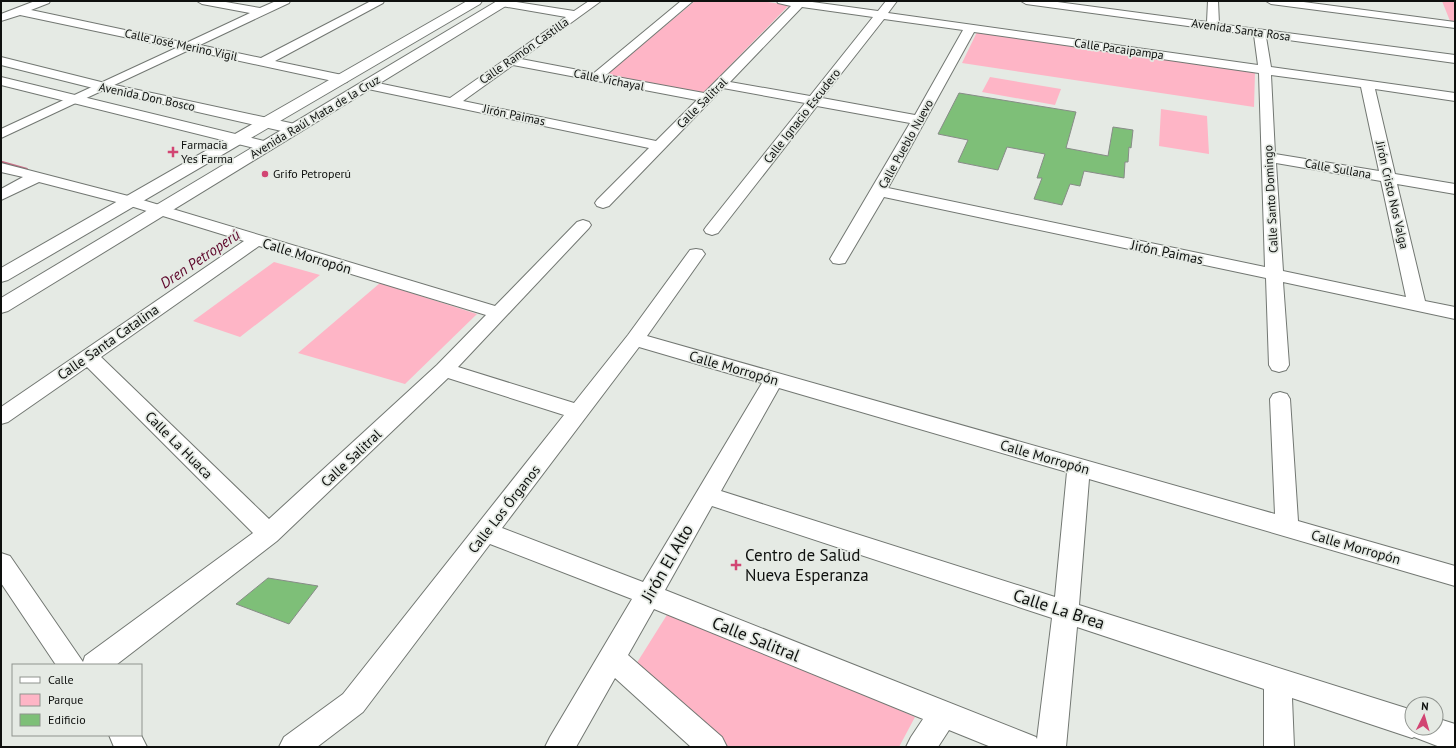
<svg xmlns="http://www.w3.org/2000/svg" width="1456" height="748" font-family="'PT Sans',sans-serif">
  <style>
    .green { fill: #feb5c6 }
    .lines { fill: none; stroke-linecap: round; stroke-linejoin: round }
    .stream { stroke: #ca6d86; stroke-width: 4.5 }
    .building { fill: #7ebf78; stroke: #878c87 }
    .street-casing { stroke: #727772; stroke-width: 2 }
    .secondary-casing { stroke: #727772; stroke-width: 2 }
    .primary-casing { stroke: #727772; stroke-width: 2 }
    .street { fill: #fff; fill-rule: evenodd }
    .secondary { fill: #fff; fill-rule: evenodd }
    .primary { fill: #fff; fill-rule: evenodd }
    .poi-dot { fill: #d24573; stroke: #e5eae4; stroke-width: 1.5 }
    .labels { text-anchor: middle; stroke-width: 3.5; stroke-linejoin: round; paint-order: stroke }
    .far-street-label { font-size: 12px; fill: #0e100e; stroke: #e5eae4 }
    .far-poi-label { font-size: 12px; fill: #0e100e; stroke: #e5eae4; text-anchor: start }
    .street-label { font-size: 14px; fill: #0e100e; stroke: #e5eae4 }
    .water-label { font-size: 15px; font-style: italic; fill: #5d052a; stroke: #e5eae4 }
    .near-poi-label { font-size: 17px; fill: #0e100e; stroke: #e5eae4; text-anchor: start }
    .near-street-label { font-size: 17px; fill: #0e100e; stroke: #e5eae4 }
  </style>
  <rect width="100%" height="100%" fill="#e5eae4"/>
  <!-- green -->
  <path class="green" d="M695,1H761L789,5L703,93L606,75Z
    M1442,1H1455V22L1450,21Z
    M977,32L1255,72L1254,107L962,63Z
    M990,77L1061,89L1055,105L982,92Z
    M1161,109L1207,116L1209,154L1159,146Z
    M274,262L320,275L240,337L193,321Z
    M380,283L477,314L405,384L298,353Z
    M670,610L915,717L899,747H726L633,669Z"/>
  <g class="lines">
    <!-- stream -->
    <path class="stream" d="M1,163L26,170"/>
  </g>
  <!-- building -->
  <path class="building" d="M959,93L1076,112L1066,148L1108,156L1113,127L1133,130L1131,148L1129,147L1128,162H1125L1124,178L1084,171L1080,186L1070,184L1062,205L1034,199L1042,178H1037L1045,154L1007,147L998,170L958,162L968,140L938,134Z
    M268,578L318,586L289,624L236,604Z"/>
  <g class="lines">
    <!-- street casing -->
    <g class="street-casing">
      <path id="street" d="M35,1H50L49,3L31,10L186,43L250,13L202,4L197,1H220L260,8L276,1H290L289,3L200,45L261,58L371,1H384L383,3L275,61L347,76L348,79L347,82L342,83L189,50L1,138V129L176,48L20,15L1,21V14Z
        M498,1H510L574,11L589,1H601L521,59L594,73L681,1H693L606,75L704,93L791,6L778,3L777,1H805L878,11L886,1H897L888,13L1258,65L1254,35L1026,4L1021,1H1050L1207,22L1208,1H1218L1219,24L1455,55V63L1266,37L1271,67L1455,93V101L1375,89L1395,174L1455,184V194L1397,184L1425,301L1455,307V319L1283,282L1289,365L1286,370L1279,372L1272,370L1269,365L1266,278L884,197L845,263L839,264L833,263L830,259L910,123L817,106L718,233L712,235L706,233L704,230L706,227L805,103L723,88L609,206L603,208L597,206L595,203L597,200L649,148L368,89L363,88L362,85L363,82L368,81L450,98L566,17L502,6L498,5L497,3ZM802,7L873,17L810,96L730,82ZM884,19L963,30L915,115L822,98ZM974,32L1259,73L1265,267L888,188ZM513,65L697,100L656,141L463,101ZM1271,75L1361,87L1379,171L1275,154ZM1276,163L1381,181L1406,297L1283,271Z
        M1266,1H1296L1455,22V28L1271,4Z
        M1,163L136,198L495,306L577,222L583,220L589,222L591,225L589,228L458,367L574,403L628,335L690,250L696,249L702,250L705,254L647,336L1275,514L1270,399L1273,394L1280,392L1287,394L1290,399L1298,521L1455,566V586L1089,479L1079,605L1412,710V728H1436V718L1455,724V747H1440L1414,737L1412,738L1292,698L1294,747H1264V689L1077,627L1066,747H991L949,730L938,747H906L911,737L923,719L654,609L628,655L722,737L727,747H691L615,678L576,747H545L550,737L632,599L490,544L363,712L317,747H279L284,737L343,694L564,415L448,378L277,541L116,665H56L1,583V553L10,556L83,662L85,656L253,533L87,367L8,422L1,424V407L244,241L124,204L39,182L1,200V189L23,177L1,172ZM259,246L486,315L437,365L269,519L101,357ZM639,347L762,383L643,582L502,528ZM779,388L1067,472L1055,597L721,491ZM712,506L1052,618L1037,739L1036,737L1026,733L665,590Z
        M109,735H141L147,747H114Z"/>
    </g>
    <!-- secondary casing -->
    <g class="secondary-casing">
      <path id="secondary" d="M1,57L101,82L295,124L300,126L303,129L300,132L295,134L101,90L1,65Z
        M1,77L272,143L274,146L272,149L266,151L1,85Z"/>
    </g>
    <!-- primary casing -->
    <g class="primary-casing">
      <path id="primary" d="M467,1H482L480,4L8,280L1,282V268Z
        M497,1H511L509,4L8,311L1,313V298Z"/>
    </g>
    <!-- street -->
    <use href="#street" class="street"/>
    <!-- secondary -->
    <use href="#secondary" class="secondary"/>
    <!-- primary -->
    <use href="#primary" class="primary"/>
  </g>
  <!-- markers -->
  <g class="poi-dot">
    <path d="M171 146h4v4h4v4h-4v4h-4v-4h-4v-4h4z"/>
    <circle cx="265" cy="174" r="4"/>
    <path d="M734 559h4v4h4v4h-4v4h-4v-4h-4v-4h4z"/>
  </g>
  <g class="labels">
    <!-- far-street labels -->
    <g class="far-street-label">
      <text transform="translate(1241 30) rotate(8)" y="4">Avenida Santa Rosa</text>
      <text transform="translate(181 45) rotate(12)" y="4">Calle José Merino Vigil</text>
      <text transform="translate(1119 49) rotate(8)" y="4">Calle Pacaipampa</text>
      <text transform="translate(524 51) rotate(-35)" y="4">Calle Ramón Castilla</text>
      <text transform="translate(609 80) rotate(11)" y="4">Calle Vichayal</text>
      <text transform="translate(147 97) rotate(12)" y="4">Avenida Don Bosco</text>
      <text transform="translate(702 103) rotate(-45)" y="4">Calle Salitral</text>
      <text transform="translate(514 115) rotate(12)" y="4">Jirón Paimas</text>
      <text transform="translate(802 116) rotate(-52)" y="4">Calle Ignacio Escudero</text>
      <text transform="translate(315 117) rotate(-31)" y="4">Avenida Raúl Mata de la Cruz</text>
      <text transform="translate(906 144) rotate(-61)" y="4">Calle Pueblo Nuevo</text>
      <text transform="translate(1338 169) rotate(10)" y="4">Calle Sullana</text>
      <text transform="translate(1392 195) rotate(77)" y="4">Jirón Cristo Nos Valga</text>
      <text transform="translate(1271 199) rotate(-93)" y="4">Calle Santo Domingo</text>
    </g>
    <!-- far-poi labels -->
    <g class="far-poi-label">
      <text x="181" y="149">Farmacia<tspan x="181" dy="14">Yes Farma</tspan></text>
      <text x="273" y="178">Grifo Petroperú</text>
    </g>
    <!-- street labels -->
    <g class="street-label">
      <text transform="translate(1167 252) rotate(12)" y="5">Jirón Paimas</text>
      <text transform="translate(307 256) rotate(17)" y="5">Calle Morropón</text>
      <text transform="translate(108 342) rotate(-35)" y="5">Calle Santa Catalina</text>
      <text transform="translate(734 368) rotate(16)" y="5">Calle Morropón</text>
      <text transform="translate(179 445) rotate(45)" y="5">Calle La Huaca</text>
      <text transform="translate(1045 457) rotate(16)" y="5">Calle Morropón</text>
      <text transform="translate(351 458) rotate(-43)" y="5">Calle Salitral</text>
      <text transform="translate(504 509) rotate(-52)" y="5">Calle Los Órganos</text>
      <text transform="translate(1356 547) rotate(16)" y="5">Calle Morropón</text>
    </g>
    <!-- water labels -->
    <g class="water-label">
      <text transform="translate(200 259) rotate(-34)" y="5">Dren Petroperú</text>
    </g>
    <!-- near-poi labels -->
    <g class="near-poi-label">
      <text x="745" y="561">Centro de Salud<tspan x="745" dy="20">Nueva Esperanza</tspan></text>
    </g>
    <!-- near-street labels -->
    <g class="near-street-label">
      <text transform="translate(667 563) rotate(-60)" y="6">Jirón El Alto</text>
      <text transform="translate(1059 609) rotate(18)" y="6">Calle La Brea</text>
      <text transform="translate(756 639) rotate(22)" y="6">Calle Salitral</text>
    </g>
  </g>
  <!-- border -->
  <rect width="1456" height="748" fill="none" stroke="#0e100e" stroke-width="4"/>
  <!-- legend -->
  <rect x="12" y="664" width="130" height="72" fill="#e5eae4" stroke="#8f938e"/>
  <rect x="20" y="677" width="20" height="6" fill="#ffffff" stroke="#8f938e"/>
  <text x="48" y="684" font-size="12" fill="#0e100e">Calle</text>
  <rect x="20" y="694" width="20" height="12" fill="#feb5c6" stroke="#8f938e"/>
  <text x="48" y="704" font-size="12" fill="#0e100e">Parque</text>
  <rect x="20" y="714" width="20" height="12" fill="#7ebf78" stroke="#8f938e"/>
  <text x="48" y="724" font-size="12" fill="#0e100e">Edificio</text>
  <!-- north arrow -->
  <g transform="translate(1424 716) rotate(5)"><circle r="19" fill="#e5eae4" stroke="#8f938e"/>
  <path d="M0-3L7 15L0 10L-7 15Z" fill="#d24573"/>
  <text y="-6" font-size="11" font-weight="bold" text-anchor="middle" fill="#0e100e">N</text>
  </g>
</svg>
